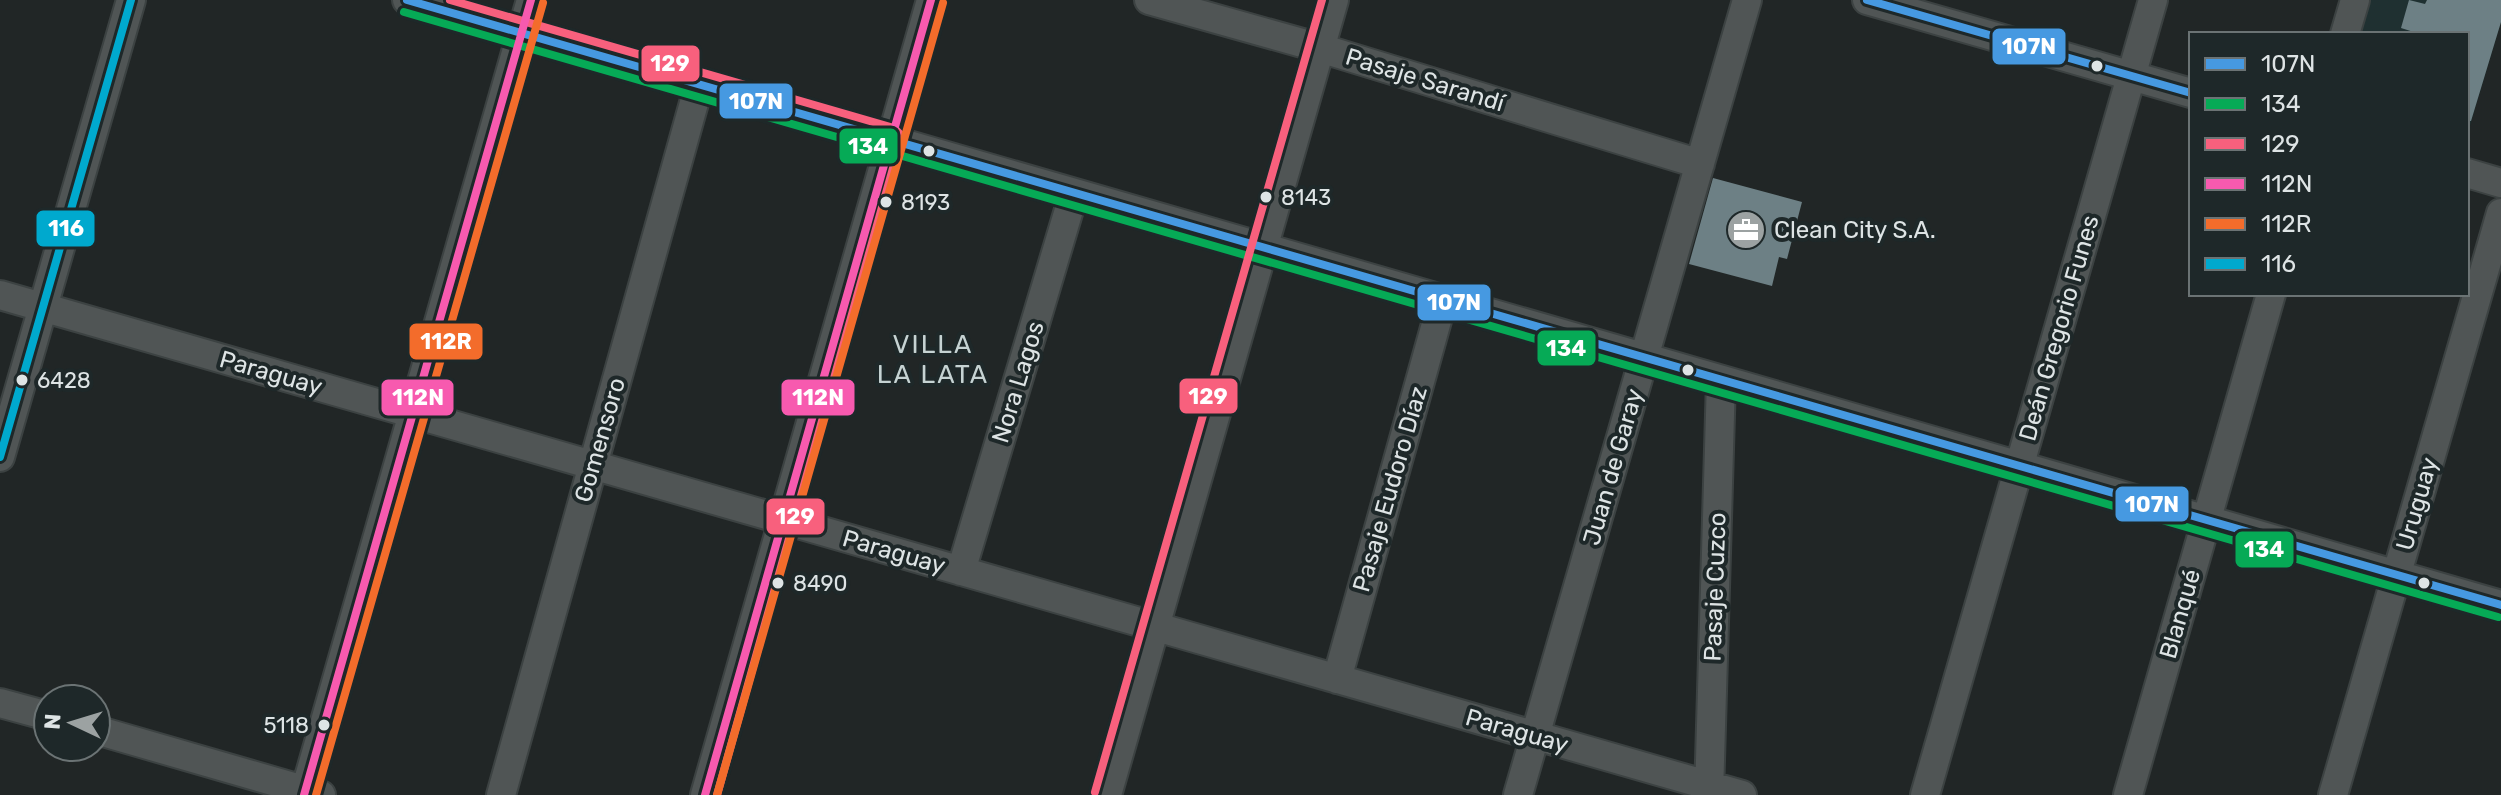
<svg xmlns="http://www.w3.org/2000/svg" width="2501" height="795" font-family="Rubik,sans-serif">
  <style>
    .built { fill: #1f3031 }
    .building { fill: #6d8085 }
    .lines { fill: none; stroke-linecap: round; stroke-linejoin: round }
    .minor-casing { stroke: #3c4242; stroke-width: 32 }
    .minor { stroke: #505555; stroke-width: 28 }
    .bus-1-casing { stroke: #1e2829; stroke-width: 14 }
    .bus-2-casing { stroke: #1e2829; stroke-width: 14 }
    .bus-3-casing { stroke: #1e2829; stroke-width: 14 }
    .bus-4-casing { stroke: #1e2829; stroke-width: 14 }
    .bus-5-casing { stroke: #1e2829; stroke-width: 14 }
    .bus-6-casing { stroke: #1e2829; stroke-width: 14 }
    .bus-1 { stroke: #4699e1; stroke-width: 8 }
    .bus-2 { stroke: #06aa56; stroke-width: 8 }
    .bus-3 { stroke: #f8607d; stroke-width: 8 }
    .bus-4 { stroke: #f75aaf; stroke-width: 8 }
    .bus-5 { stroke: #f36c2b; stroke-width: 8 }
    .bus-6 { stroke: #00a9ce; stroke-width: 8 }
    .bus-dot { fill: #dee4e5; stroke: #1e2829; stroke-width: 3 }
    .labels { text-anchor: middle; stroke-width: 8; stroke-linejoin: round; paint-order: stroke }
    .bus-label { font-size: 22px; fill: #dee4e5; stroke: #1e2829; text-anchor: start }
    .street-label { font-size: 24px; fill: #dee4e5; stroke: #1e2829 }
    .poi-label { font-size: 24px; fill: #dee4e5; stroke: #1e2829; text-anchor: start }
    .neighbourhood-label { font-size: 26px; letter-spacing: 2px; fill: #c6d3d3; stroke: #1e2829 }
    .line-badge { stroke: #1e2829; stroke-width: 3 }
    .badge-label { font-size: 22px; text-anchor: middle; font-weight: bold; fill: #fff }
  </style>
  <rect width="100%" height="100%" fill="#212626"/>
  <!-- built -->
  <path class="built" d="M2365,0H2501V22L2469,129L2467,34H2354Z"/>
  <!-- building -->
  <path class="building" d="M2409,0L2425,4L2427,0H2501V22L2471,121H2467V34H2420L2401,28Z
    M1713,178L1802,202L1787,259L1779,257L1772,286L1689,264Z"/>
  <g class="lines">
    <!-- minor casing -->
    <g class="minor-casing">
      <path id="minor" d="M407,0L2501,605
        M1149,0L1320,48L1700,164
        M1867,0L2191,93
        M2345,34L2355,0
        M2467,173L2501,183
        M0,295L1742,795
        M0,457L131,0
        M961,571L1074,193
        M1337,679L1443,299
        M0,703L48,716
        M96,730L321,795
        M304,795L531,0
        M501,795L699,85
        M705,795L931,0
        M1107,795L1334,0
        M1518,795L1747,0
        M1709,795L1721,380
        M1925,795L2153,0
        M2128,795L2271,294
        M2333,795L2501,213"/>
    </g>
    <!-- minor -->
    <use href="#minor" class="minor"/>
    <!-- bus-1 casing -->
    <g class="bus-1-casing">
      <path id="bus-1" d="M407,0L2501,605
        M1867,0L2191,93"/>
    </g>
    <!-- bus-2 casing -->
    <g class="bus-2-casing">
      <path id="bus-2" d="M404,12L2498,617"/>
    </g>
    <!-- bus-3 casing -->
    <g class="bus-3-casing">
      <path id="bus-3" d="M450,0L894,128L902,136L717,795
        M1095,792L1322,0"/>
    </g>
    <!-- bus-4 casing -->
    <g class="bus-4-casing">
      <path id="bus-4" d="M304,795L531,0
        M705,795L931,0"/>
    </g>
    <!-- bus-5 casing -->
    <g class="bus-5-casing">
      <path id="bus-5" d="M316,795L543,3
        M717,795L943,3"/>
    </g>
    <!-- bus-6 casing -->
    <g class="bus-6-casing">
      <path id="bus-6" d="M0,457L131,0"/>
    </g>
    <!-- bus-1 -->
    <use href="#bus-1" class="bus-1"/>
    <!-- bus-2 -->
    <use href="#bus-2" class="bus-2"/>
    <!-- bus-3 -->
    <use href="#bus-3" class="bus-3"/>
    <!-- bus-4 -->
    <use href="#bus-4" class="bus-4"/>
    <!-- bus-5 -->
    <use href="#bus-5" class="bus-5"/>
    <!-- bus-6 -->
    <use href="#bus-6" class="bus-6"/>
  </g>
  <!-- icons -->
  <defs>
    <g id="office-disc" transform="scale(2)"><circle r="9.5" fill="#9ca2a2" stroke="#1e2829"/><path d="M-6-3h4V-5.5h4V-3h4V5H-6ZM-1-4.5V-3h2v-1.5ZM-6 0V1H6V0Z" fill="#fff"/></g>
  </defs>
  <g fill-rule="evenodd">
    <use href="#office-disc" x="1746" y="230"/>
  </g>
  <!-- markers -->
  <g class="bus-dot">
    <circle cx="2097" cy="66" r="7"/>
    <circle cx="929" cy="151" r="7"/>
    <circle cx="1266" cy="197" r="7"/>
    <circle cx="886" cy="202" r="7"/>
    <circle cx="1688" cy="370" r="7"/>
    <circle cx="22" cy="380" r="7"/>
    <circle cx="778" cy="583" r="7"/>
    <circle cx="2424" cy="583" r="7"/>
    <circle cx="324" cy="725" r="7"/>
  </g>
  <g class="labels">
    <!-- bus labels -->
    <g class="bus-label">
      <text x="1281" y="205">8143</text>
      <text x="901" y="210">8193</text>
      <text x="37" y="388">6428</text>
      <text x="793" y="591">8490</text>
      <text x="309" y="733" text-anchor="end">5118</text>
    </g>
    <!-- street labels -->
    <g class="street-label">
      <text transform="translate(1425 80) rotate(17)" y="8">Pasaje Sarandí</text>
      <text transform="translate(2059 328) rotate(-74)" y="8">Deán Gregorio Funes</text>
      <text transform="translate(271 373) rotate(16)" y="8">Paraguay</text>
      <text transform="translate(1018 382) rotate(-73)" y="8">Nora Lagos</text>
      <text transform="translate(600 440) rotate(-74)" y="8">Gomensoro</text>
      <text transform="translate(1613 467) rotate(-74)" y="8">Juan de Garay</text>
      <text transform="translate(1390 489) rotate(-74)" y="8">Pasaje Eudoro Díaz</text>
      <text transform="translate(2417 504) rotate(-74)" y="8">Uruguay</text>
      <text transform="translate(894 552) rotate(16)" y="8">Paraguay</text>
      <text transform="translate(1715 587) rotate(-88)" y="8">Pasaje Cuzco</text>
      <text transform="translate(2180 614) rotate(-74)" y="8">Blanqué</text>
      <text transform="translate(1517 731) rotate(16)" y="8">Paraguay</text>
    </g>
    <!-- poi labels -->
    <g class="poi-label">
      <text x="1774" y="238">Clean City S.A.</text>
    </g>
    <!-- neighbourhood labels -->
    <g class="neighbourhood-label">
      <text x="933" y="353">VILLA<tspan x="933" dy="30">LA LATA</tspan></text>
    </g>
  </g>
  <g class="line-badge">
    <rect x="1991" y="27" width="76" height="39" rx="8" fill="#4699e1"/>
    <rect x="640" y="44" width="61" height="39" rx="8" fill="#f8607d"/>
    <rect x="718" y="82" width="76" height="38" rx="8" fill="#4699e1"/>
    <rect x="838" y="127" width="61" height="38" rx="8" fill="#06aa56"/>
    <rect x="35" y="209" width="61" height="39" rx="8" fill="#00a9ce"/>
    <rect x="1416" y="283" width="76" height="39" rx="8" fill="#4699e1"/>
    <rect x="408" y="322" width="76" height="39" rx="8" fill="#f36c2b"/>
    <rect x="1536" y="329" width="61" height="38" rx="8" fill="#06aa56"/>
    <rect x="1178" y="377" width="61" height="38" rx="8" fill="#f8607d"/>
    <rect x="380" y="378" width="75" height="39" rx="8" fill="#f75aaf"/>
    <rect x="780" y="378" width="76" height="39" rx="8" fill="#f75aaf"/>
    <rect x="2114" y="485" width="76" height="38" rx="8" fill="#4699e1"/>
    <rect x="765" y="497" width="61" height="39" rx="8" fill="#f8607d"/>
    <rect x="2234" y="530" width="61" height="39" rx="8" fill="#06aa56"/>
  </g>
  <g class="badge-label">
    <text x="2029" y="54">107N</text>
    <text x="670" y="71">129</text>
    <text x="756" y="109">107N</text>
    <text x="868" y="154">134</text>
    <text x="66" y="236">116</text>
    <text x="1454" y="310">107N</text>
    <text x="446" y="349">112R</text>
    <text x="1566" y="356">134</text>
    <text x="1208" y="404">129</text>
    <text x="418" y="405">112N</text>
    <text x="818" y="405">112N</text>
    <text x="2152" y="512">107N</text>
    <text x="795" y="524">129</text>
    <text x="2264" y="557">134</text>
  </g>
  <!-- legend -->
  <rect x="2189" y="32" width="280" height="264" fill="#1e2829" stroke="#6b7374" stroke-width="2"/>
  <rect x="2205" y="58" width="40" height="12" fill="#4699e1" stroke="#6b7374" stroke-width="2"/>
  <text x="2261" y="72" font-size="24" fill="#dee4e5">107N</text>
  <rect x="2205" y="98" width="40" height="12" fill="#06aa56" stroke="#6b7374" stroke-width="2"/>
  <text x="2261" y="112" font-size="24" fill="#dee4e5">134</text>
  <rect x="2205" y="138" width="40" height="12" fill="#f8607d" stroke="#6b7374" stroke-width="2"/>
  <text x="2261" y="152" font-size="24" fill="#dee4e5">129</text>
  <rect x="2205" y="178" width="40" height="12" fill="#f75aaf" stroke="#6b7374" stroke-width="2"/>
  <text x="2261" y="192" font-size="24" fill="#dee4e5">112N</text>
  <rect x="2205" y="218" width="40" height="12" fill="#f36c2b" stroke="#6b7374" stroke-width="2"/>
  <text x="2261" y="232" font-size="24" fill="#dee4e5">112R</text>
  <rect x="2205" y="258" width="40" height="12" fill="#00a9ce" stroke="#6b7374" stroke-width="2"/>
  <text x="2261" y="272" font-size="24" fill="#dee4e5">116</text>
  <!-- north arrow -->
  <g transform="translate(72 723) rotate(274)"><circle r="38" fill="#1e2829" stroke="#6b7374" stroke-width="2"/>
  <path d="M0-6L14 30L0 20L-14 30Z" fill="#9ca2a2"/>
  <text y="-12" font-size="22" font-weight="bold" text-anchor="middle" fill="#dee4e5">N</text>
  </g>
</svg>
